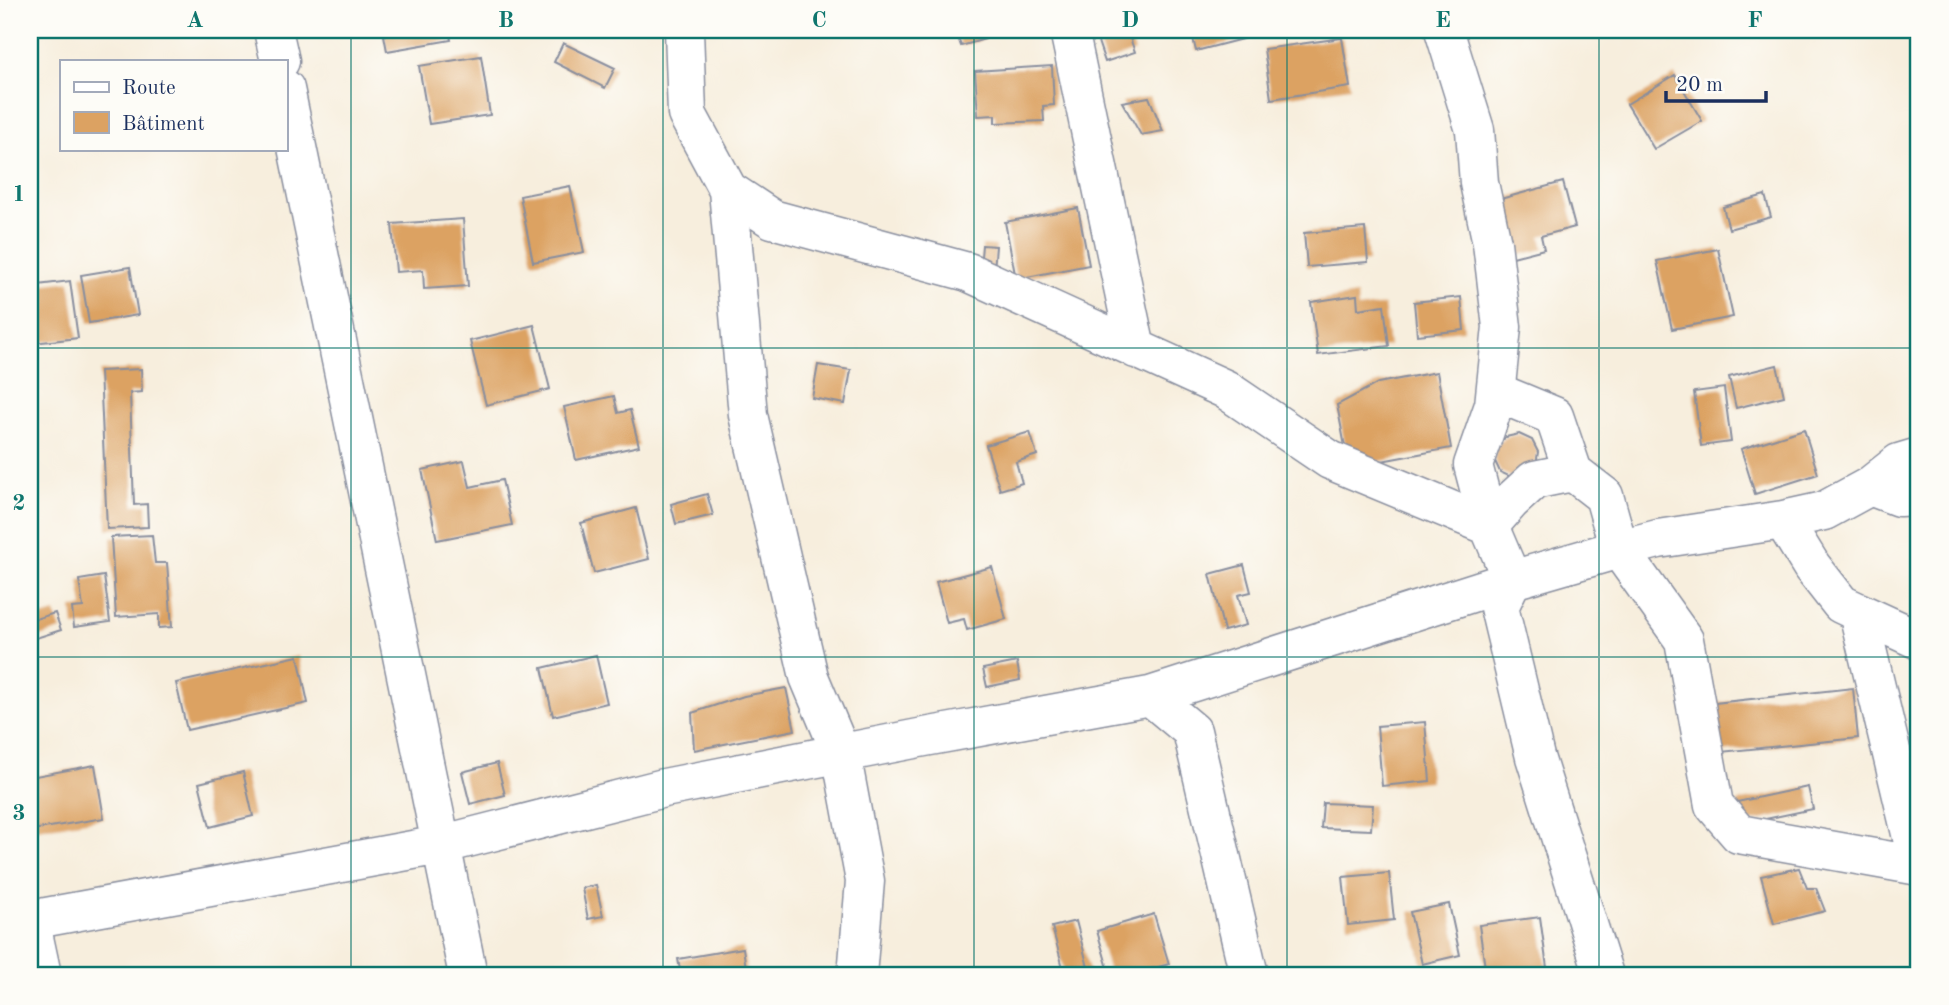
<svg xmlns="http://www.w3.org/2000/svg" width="1949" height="1005" font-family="'Old Standard TT',serif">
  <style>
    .building { fill: #dca262 }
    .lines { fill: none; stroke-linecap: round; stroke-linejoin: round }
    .minor-casing { stroke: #898e9e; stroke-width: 41 }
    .minor { stroke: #fff; stroke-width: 38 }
    .grid { fill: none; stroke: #0f766e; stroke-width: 2; stroke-opacity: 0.55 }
    .neatline { fill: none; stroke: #0f766e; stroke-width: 2.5 }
    .grid-label { font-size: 23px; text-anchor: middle; font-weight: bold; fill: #0f766e }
  </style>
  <rect width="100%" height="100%" fill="#fdfcf7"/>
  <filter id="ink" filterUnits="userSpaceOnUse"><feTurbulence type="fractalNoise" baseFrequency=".0143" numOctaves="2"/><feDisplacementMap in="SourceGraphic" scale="14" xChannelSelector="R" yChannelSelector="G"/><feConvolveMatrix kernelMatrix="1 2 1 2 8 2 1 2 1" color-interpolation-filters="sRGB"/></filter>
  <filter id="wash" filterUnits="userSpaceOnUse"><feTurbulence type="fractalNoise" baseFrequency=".00686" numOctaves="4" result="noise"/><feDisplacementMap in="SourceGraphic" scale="28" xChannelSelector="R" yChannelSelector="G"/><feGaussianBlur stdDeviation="1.57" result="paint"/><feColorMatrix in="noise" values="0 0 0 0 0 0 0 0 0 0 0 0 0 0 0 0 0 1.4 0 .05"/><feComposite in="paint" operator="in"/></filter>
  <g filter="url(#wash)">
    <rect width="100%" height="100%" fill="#f7eedd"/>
    <g id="blocks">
      <!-- building -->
      <path class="building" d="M383,30H449L451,40L387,51Z
        M955,30H982L985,39L961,46Z
        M1094,30H1127L1135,52L1105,62Z
        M1191,30H1243L1246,38L1196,51Z
        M1342,38L1350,87L1271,99L1264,49Z
        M563,43L615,68L605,88L554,62Z
        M481,56L490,115L429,124L419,66Z
        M1052,66L1054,105L1043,106L1044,121L995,123V115L978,116L975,71Z
        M1675,75L1702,121L1654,149L1627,104Z
        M1149,97L1163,131L1141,135L1122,102Z
        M1563,182L1575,227L1541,236L1544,249L1509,258L1493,201Z
        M570,186L584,252L533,262L520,196Z
        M1765,195L1771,217L1729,229L1723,207Z
        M1078,208L1089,265L1016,279L1005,222Z
        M463,219L468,286L424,289L423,270L396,272L392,224Z
        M1365,228L1368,262L1307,267L1304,233Z
        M982,245L996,246L994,270L980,269Z
        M1718,249L1733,317L1672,329L1657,261Z
        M130,267L138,315L89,323L81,275Z
        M70,281L78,338L33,343L30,286Z
        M1357,295L1358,309L1384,305L1389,346L1318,355L1311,302Z
        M1461,297L1464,330L1417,335L1414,302Z
        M534,325L550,389L486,405L470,341Z
        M818,365L851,370L845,404L812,398Z
        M1777,365L1784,396L1736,408L1729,377Z
        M141,369L142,392L130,393L134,505L147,504L148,527L107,529L100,371Z
        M1437,372L1451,448L1349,467L1337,405L1378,383Z
        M1724,388L1731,442L1701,446L1694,392Z
        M614,396L618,413L630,410L639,446L576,460L564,407Z
        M1804,429L1818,474L1755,494L1741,449Z
        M1030,432L1037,455L1016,462L1022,483L1000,490L986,445Z
        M1519,434L1532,440L1538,452L1536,465L1513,478L1500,472L1494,459L1496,446L1506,437Z
        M464,461L470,487L502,480L512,525L437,540L422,470Z
        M707,494L713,515L676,524L671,504Z
        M636,508L649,559L594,573L581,523Z
        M152,535L155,563H167L172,627L159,628V614L116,617L111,537Z
        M1244,565L1251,592L1238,595L1246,625L1224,631L1210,574Z
        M992,567L1006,619L967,630L964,619L947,623L936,582Z
        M104,576L110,622L74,627L72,608L83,607L79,580Z
        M32,610L35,619L55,613L61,630L30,640V611Z
        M596,655L607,703L553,716L542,668Z
        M298,656L308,703L187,730L176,683Z
        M1017,662L1020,680L987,687L983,669Z
        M786,688L795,730L694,750L692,713L744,696Z
        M1853,688L1858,738L1721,752L1715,703Z
        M1425,722L1430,781L1382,786L1377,726Z
        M497,763L505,795L470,804L462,772Z
        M95,765L104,818L32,830L30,777Z
        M243,772L253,816L210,827L199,783Z
        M1808,787L1813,809L1742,824L1737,802Z
        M1323,803L1373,805L1371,830L1321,828Z
        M1799,868L1807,888H1816L1825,911L1774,924L1761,876Z
        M1389,873L1394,920L1348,925L1343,877Z
        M596,885L603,916L588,919L582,888Z
        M1449,904L1460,955L1422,964L1410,912Z
        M1154,914L1169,964L1130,975H1110L1097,931Z
        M1540,917L1548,975H1486L1479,925Z
        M1076,921L1090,975H1065L1052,927Z
        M743,948L747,975H681L678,959Z"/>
    </g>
  </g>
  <g filter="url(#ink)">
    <use href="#blocks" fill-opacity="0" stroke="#898e9e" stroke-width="2"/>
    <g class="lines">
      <!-- minor casing -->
      <g class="minor-casing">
        <path id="minor" d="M273,30L280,61
          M684,30L687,114L728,190L772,219L968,272L1225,389L1330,460L1489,526L1511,501L1534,480L1573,472
          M1069,30L1136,349
          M1444,30L1475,130L1479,183L1492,243L1502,327L1494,405L1473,465L1489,526L1512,580L1499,607L1535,757L1604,975
          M285,89L468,975
          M728,190L748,415L809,677L841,753L865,881L857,975
          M1496,392L1554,416L1573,472L1604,496L1619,549L1684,640L1714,805L1739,834L1919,866
          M1870,486L1899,497L1919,496
          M1783,520L1812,567L1841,604L1858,612L1919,867
          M1858,612L1919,640
          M1150,696L1192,731L1249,975
          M30,919L42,975
          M30,920L440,845L664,788L919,738L1150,696L1512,580L1619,549L1658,539L1783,520L1824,511L1870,486L1899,463L1919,457"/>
      </g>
      <!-- minor -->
      <use href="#minor" class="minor"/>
    </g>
  </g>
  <!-- grid -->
  <path class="grid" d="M351,30V975M663,30V975M974,30V975M1287,30V975M1599,30V975M30,348H1919M30,657H1919"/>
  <!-- margin -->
  <rect width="1949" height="1005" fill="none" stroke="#fdfcf7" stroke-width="77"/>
  <!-- legend -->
  <rect x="60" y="60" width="228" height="91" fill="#fdfcf7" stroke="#a3aaba" stroke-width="2"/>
  <rect x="74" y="82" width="35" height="10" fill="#ffffff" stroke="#a3aaba" stroke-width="2"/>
  <text x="122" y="94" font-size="21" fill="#1b2f5e">Route</text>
  <rect x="74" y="112" width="35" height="21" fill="#dca262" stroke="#a3aaba" stroke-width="2"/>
  <text x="122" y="130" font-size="21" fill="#1b2f5e">Bâtiment</text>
  <!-- scale -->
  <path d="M1666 91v10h100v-10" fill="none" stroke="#1b2f5e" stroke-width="3.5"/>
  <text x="1676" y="91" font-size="21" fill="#1b2f5e" stroke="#fdfcf7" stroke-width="5" paint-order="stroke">20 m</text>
  <rect x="38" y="38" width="1872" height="929" class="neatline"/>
  <g class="grid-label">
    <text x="195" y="27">A</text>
    <text x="506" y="27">B</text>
    <text x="819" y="27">C</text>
    <text x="1130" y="27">D</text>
    <text x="1443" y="27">E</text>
    <text x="1755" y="27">F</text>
    <text x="19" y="201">1</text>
    <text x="19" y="510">2</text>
    <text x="19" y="820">3</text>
  </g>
</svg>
